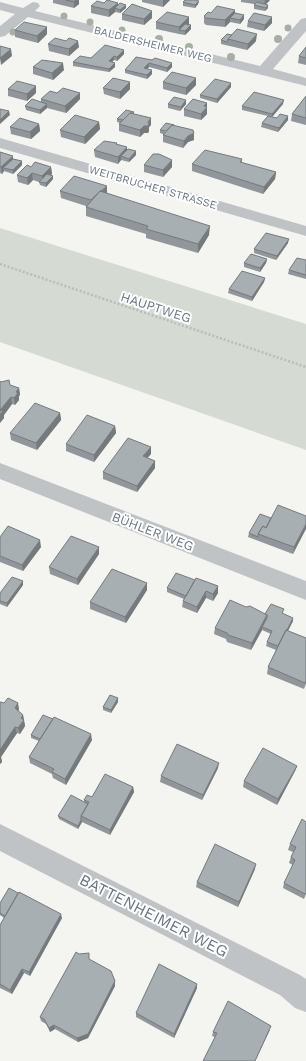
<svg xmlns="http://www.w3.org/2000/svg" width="306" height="1061" font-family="'Work Sans',sans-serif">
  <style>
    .green { fill: #d5dbd2 }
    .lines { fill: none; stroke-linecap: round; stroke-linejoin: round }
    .path { stroke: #b9bbbd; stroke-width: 2.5; stroke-dasharray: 2 2; stroke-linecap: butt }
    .minor { fill: #bfc3c6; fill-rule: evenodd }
    .tree { fill: #a6afa3 }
    .wall { fill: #90969a }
    .shaded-wall { fill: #757a7d }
    .building { fill: #a7afb3; stroke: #757a7d }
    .labels { text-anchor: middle; stroke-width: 4; stroke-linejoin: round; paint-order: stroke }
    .far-street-label { font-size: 11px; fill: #657480; stroke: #fff }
    .street-label { font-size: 13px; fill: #657480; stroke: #fff }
    .near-street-label { font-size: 16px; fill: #657480; stroke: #fff }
  </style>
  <rect width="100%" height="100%" fill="#f4f4f1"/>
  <!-- green -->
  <path class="green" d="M0,228L306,324V450L0,342Z"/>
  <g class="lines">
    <!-- path -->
    <path class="path" d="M0,264L306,367"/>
    <!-- minor -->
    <path class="minor" d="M0,2L23,8L33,2L38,3L40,6L35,11L260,66L301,19L306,18V31L273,69L306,78V86L28,17L5,36L0,37V26L15,14L0,10Z
      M0,138L306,226V236L0,148Z
      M0,463L306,581V600L0,479Z
      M0,824L300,975L306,979V1012L295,1008L280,995L0,851Z"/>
  </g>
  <!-- trees -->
  <g class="tree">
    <circle cx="64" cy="16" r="3.5"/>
    <circle cx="90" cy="22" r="3.5"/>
    <circle cx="288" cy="28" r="3.5"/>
    <circle cx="122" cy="30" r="3.5"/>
    <circle cx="13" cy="32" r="3.5"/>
    <circle cx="159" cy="39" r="4"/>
    <circle cx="278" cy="39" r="4"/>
    <circle cx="189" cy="47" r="4"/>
    <circle cx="231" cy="57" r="4"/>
  </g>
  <!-- wall -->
  <path class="wall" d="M53,0H79V4L74,8L53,3Z
    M142,0H170L163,7L142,2Z
    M241,0H270L266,4L268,8L265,11L254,9V4L241,2Z
    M199,1L198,4L195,8L183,6V2Z
    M104,3H118V5H126V8L120,13L115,12L109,17L91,13V6Z
    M235,10V13L244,15V19L240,24L230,22L225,27L206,25L204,23V16L211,13Z
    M122,14L152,18L144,25L122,20Z
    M248,21L272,23L264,31L247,27Z
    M156,22L189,24L188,25H191V29L185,35L179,34L156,29Z
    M47,27V34L38,43L15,37V30Z
    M227,34L256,41L247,50L221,44V40Z
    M66,41L79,47L69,56L49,51L48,44Z
    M306,47V65L298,63L299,56Z
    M124,50V54L117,61L114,60L112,62L115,63V67L109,72L73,66V62Z
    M136,57L172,67L167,72L149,67L147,69L152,74L147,79L125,73V70Z
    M33,67L64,70L53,80L33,74Z
    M196,78V85L186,95L163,89V82Z
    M36,86V93L27,101L8,96V89Z
    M231,87L217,103L200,98V95Z
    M103,88L130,89L120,99L104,94Z
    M57,93H80V99L66,113L47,108L40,114L26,110L25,106L41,102V99Z
    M306,96V125L291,121L292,114Z
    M186,100V104L180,111L168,108V104Z
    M207,103V114L201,120L184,116V109Z
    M283,104L272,117L277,118L288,116V120L278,132L261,127L262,123L268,116L242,110V106Z
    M134,112V114L151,125L149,127V131L148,133H144L140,137L119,131V124L120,123L117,122V119Z
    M99,122L100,129L85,144L61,137L60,130Z
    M39,124L40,131L31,139L11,134L10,127Z
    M160,130L194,140L188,142L183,148L163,142V134L160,133Z
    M117,143V145L127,150L136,151V155L129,162L121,160L118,164L95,157L94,150Z
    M0,152L13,156V159L22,161V165L13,174L4,171L2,174L0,173Z
    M242,159V163L276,172L275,179L263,194L192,171V164Z
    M172,160V167L163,177L144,172V165Z
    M51,167L52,174L50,175L53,179L46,187L40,185L39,182L33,180L28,185L18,182L17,175Z
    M107,186V193L209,235L198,253L146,238V234L86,216V206L61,198L60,191Z
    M288,243L276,260L254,253V249Z
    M267,259L266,263L260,272L244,267V263Z
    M306,260V279L288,274L289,270Z
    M265,278L264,282L252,301L228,293L229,289Z
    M10,385L19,388L20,395L19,396V400L15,405L12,404L4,415V418L0,423Z
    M60,413L61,420L37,450L11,440L10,433Z
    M115,426L116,433L94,462L66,451V444Z
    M151,454L147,458L155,461V468L137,492L103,479V472Z
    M306,516L293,554L248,537L249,533L271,518Z
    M0,537L41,547L23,571L0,562Z
    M99,554L78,585L50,574L49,567Z
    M195,580L218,586V593L213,601L206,598L197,613L182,607L183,601L184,599L167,592V588Z
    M147,583V590L126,623L90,609V602Z
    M23,585L7,607L0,604V593Z
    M282,613L293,621L288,631L306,638V684L304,689L267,674L268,667L276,650L266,646L267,642L271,634L262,630L251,650L227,642L226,639L214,634L215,628L265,614L283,613Z
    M118,698V702L111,713L103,710V707Z
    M0,702L19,709L18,711L23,715L25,726L20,734L17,733L1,757L2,762L0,764Z
    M31,735L92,740L66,785L53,778L52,774L30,763L29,757L39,741L31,738Z
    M297,766L295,771L277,805L243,787L244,781Z
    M218,768L202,800L160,782L161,776Z
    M133,787L134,792L110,835L82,822L78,829L59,819L58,816L84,802V800L92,797Z
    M302,819L306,894L304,899L283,888L284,883L293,865L289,863L291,857L293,852L288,850L290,844Z
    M255,869L238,907L196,887L197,882Z
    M0,903L62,918L30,976L24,973L12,994L0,988V925L4,918L0,915Z
    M79,954L89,958V960L115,981V986L88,1038L78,1042L55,1029L50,1032L46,1024L41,1021L40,1017Z
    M197,988L174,1038L136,1017V1013Z
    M270,1030L255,1061H203L215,1037L212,1036L213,1032Z"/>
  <!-- shaded-wall -->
  <path class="shaded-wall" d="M75,0H79V4L74,8V2Z
    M163,0H170L163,7Z
    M265,0H270L264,6Z
    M199,1L198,4L195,8V5Z
    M118,3V9L115,8V12L109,17V10Z
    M126,5V8L120,13V10Z
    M268,5V8L265,11L266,8Z
    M235,10V17L230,18V22L225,27V20Z
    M152,11V18L144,25V19Z
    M244,15V19L240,24V20Z
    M189,17V24L182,31L179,30V34V27Z
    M272,17V23L264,31L265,25Z
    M191,25V29L185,35V31Z
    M47,27V34L38,43L37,36Z
    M257,34L256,41L247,50L248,44Z
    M78,41L79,47L69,56V49Z
    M11,49L12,56L1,65L0,58Z
    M124,50V54L117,61V57Z
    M114,56V60L109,65V61Z
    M63,63L64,70L53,80L52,73Z
    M115,63V67L109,72V69Z
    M149,63V67L144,72V68Z
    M172,63V67L167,72V68Z
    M152,70V74L147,79V75Z
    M196,78V85L186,95V88Z
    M130,82V89L120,99V92Z
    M231,83V87L217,103V99Z
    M36,86V93L27,101V94Z
    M80,93V99L66,113L65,106Z
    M186,100V104L180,111L181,107Z
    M284,100L283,104L272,117V114Z
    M207,103V114L201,120V114L204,106Z
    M47,104V108L40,114V110Z
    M9,111L10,115L0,124V120Z
    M288,116V120L278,132L279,128Z
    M151,118V125L149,127V131L148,133H144L140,137V130Z
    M99,122L100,129L85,144L84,137Z
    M39,124L40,131L31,139L30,132Z
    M194,133V140L188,142L183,148L184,141L188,136Z
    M127,147V154L121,156V160L118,164V157Z
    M136,151V155L129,162V159Z
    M13,156V162L3,168L4,171L2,174L1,167Z
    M172,160V167L163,177V170Z
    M22,161V165L13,174V170Z
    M51,167L52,174L43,183L42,176Z
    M276,172L275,179L263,194L264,187Z
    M32,173L33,180L28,185L27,178Z
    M53,176V179L46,187V183Z
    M107,186V193L93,208V201Z
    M210,226L209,235L198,253V244Z
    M289,239L288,243L276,260L277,256Z
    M267,259L266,263L260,272V268Z
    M265,278L264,282L252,301V297Z
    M19,388L20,395L19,396V400L15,405L14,398L16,392Z
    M11,397L12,404L4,415V418L0,423V410Z
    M60,413L61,420L37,450L36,443Z
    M115,426L116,433L94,462V455Z
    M151,447V454L143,463V456Z
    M155,461V468L137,492V486Z
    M306,524V529L293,554L294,547Z
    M40,540L41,547L23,571L22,565Z
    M99,547V554L78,585L77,579Z
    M23,581V585L7,607V603Z
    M147,583V590L126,623L125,617Z
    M218,586V593L213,601V594Z
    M206,591V598L197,613V607Z
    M267,615L266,622L262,627V630L251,650L252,643Z
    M293,618V621L278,650V647Z
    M118,698V702L111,713V710Z
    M18,703L19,709L17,714L15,708Z
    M23,715L25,726L20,734L18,728L21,718Z
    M15,727L17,733L1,757L2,762L0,764V750Z
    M91,734L92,740L66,785L65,779Z
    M219,763L218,768L202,800L203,795Z
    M297,766L295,771L277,805L278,799Z
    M133,787L134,792L110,835V830Z
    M81,820L82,822L78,829V826Z
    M256,864L255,869L238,907L239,902Z
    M61,914L62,918L30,976L29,972Z
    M22,969L24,973L12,994L10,990Z
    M115,981V986L88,1038L78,1042L77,1038Z
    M197,984V988L174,1038V1034Z
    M54,1025L55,1029L50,1032L49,1028Z"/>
  <!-- building -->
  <path class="building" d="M66,0H76L74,2Z
    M107,0L118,3L109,10L91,6L97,1L104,3Z
    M185,0H195L199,1L195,5L183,2Z
    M257,2L268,5L266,8L254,5Z
    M120,3L126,5L120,10L115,8Z
    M132,4L152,11L144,19L122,14Z
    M217,6L235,10L225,20L206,18L204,16L208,12L211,13Z
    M167,12L189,17L179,27L156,22Z
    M235,13L244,15L240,20L230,18Z
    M254,13L272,17L265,25L248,21Z
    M24,22L47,27L37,36L15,30Z
    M185,24L191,25L185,31L179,30Z
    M237,29L257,34L248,44L228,39Z
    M227,34L232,35L228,39L227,42L221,40Z
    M55,38L66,41L69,38L78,41L69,49L48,44Z
    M105,45L124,50L117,57L114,56L109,61L115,63L109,69L73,62L80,56L91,58Z
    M0,46L11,49L0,58Z
    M306,47V58L299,56Z
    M136,57L152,60L155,58L172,63L167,68L149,63L144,68L152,70L147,75L125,70Z
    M42,60L63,63L52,73L33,67Z
    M172,72L196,78L186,88L163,82Z
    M113,78L130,82L120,92L103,88Z
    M215,79L231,83L217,99L200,95Z
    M17,81L36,86L27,94L8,89Z
    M63,88L80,93L65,106L41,99L50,91L57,93Z
    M254,92L284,100L272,114L242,106Z
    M306,96V118L292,114Z
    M174,97L186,100L181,107L168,104Z
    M32,99L47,104L40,110L25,106Z
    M193,99L207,103L204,106L207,107L201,114L184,109Z
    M0,109L9,111L0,120Z
    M126,110L134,112L133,113H130L123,120L117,119Z
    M130,113L151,118L148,122L149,124L148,126H144L140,130L119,124Z
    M280,114L288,116L279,128L262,123L268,116L277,118Z
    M75,115L99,122L84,137L60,130Z
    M20,118L39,124L30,132L10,127Z
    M166,123L174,125H172L166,131L160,130Z
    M172,125L193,130L194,133L188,136L184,141L163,135Z
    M104,141L117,143L116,144L127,147L118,157L94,150Z
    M128,149L136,151L129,159L121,156Z
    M205,150L242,159L240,162L276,172L264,187L192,164Z
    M0,152L13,156L1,167H0Z
    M153,154H159L172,160L163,170L144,165Z
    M13,159L22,161L13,170L3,168Z
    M35,162L51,167L42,176L32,173L27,178L17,175L27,165L31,167Z
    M47,174L53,176L46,183L39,182Z
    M74,176L107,186L101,191H100L91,200L60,191Z
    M100,191L210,226L198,244L146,229L148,226L86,207Z
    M266,233L289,239L277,256L254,249Z
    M251,254L267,259L260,268L244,263Z
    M297,258L306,260V275L289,270Z
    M242,271L265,278L252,297L229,289Z
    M9,380L10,385L19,388L16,392L18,393L14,398L11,397L0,410L3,411L0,415V381L1,382Z
    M35,403L60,413L36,443L10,433Z
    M87,415L115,426L94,455L66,444Z
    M128,438L151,447L143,456L155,461L137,486L103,472Z
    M278,505L306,516V524L294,547L258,534L263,526L266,528Z
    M260,514L271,518L266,528L263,526L258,534V537L249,533Z
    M8,526L40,540L22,565L0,556V537Z
    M71,536L99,547L77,579L49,567Z
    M112,569L147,583L125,617L90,602Z
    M176,573L195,580L186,596L167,588Z
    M12,577L23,581L7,603L0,601V593Z
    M196,578L218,586L213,594L206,591L197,607L183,601Z
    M230,600L246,607L250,606L267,615L252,643L228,635L227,633L215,628Z
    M271,604L284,609L282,613L293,618L287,630H286L278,646L267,642L272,631L262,627L267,618V615L265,614Z
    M286,630L306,638V681L305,683L268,667Z
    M110,695L118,698L111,710L103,707Z
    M8,698L18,703L15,708L23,715L21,718L24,720L18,728L15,727L0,750V702L4,703Z
    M43,715L53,719L40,739L31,735Z
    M54,717L91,734L65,779L52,772L54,769L29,757Z
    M177,744L219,763L203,795L161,776Z
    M263,748L297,766L278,799L244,781Z
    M105,774L133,787L110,830L81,816L89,802L84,800L87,795L92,797Z
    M71,795L88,804L81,816V820L78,826L58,816Z
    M302,819L306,822V893L305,894L284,883L295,860L291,857L296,847L290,844Z
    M215,844L256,864L239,902L197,882Z
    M9,888L18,893L5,916L0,913V903Z
    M19,892L61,914L29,972L22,969L10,990L0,984V925Z
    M76,952L79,954L89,953V959L111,971L115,981L88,1034L77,1038L54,1025L49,1028L44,1019L40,1017Z
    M159,964L197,984L174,1034L136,1013Z
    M228,1001L271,1026L255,1061H203L217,1033L213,1032Z"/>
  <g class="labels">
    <!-- far-street labels -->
    <g class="far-street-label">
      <text transform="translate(153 44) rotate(14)" y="4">BALDERSHEIMER WEG</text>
      <text transform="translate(153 187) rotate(16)" y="4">WEITBRUCHER STRASSE</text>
    </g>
    <!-- street labels -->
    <g class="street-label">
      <text transform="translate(156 307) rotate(18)" y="5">HAUPTWEG</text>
      <text transform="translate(153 531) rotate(21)" y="5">BÜHLER WEG</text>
    </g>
    <!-- near-street labels -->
    <g class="near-street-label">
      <text transform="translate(154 915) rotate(27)" y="6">BATTENHEIMER WEG</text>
    </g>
  </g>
</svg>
